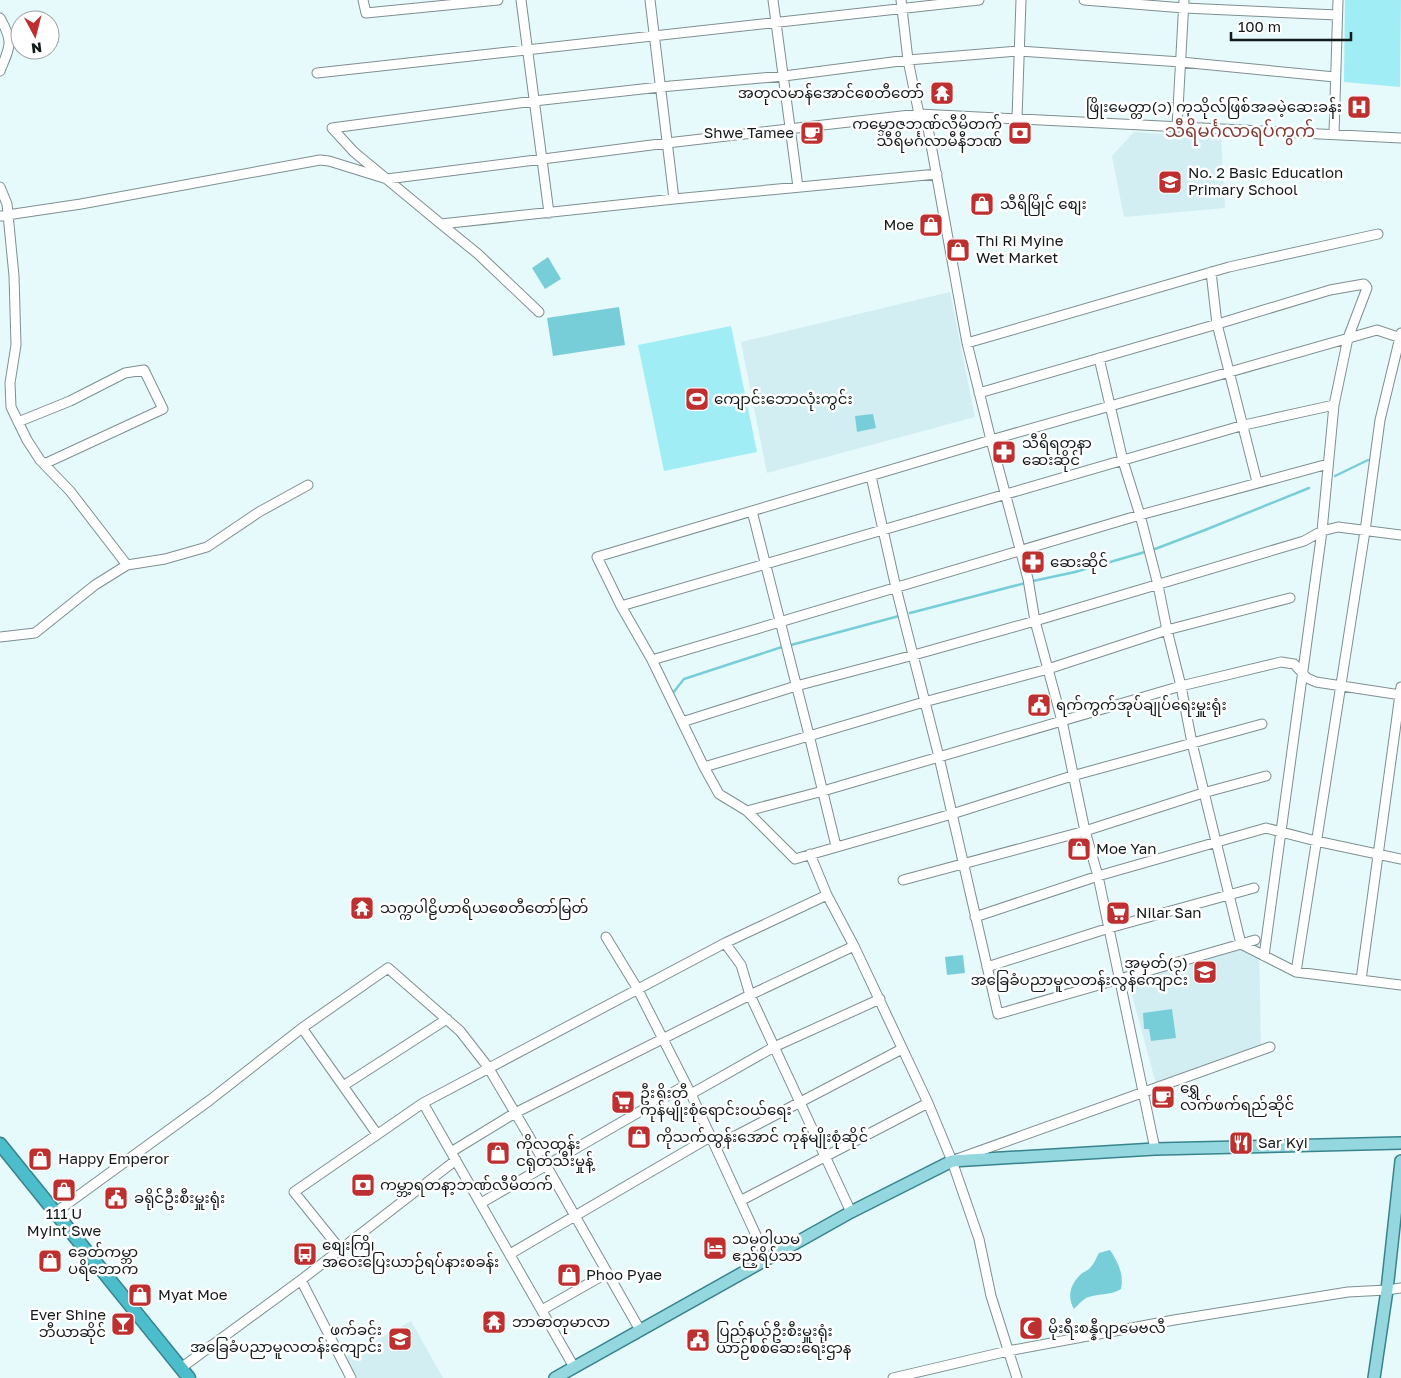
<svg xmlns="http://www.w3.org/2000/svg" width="1401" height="1378" font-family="'Golos Text','Noto Sans Myanmar',sans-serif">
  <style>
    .built { fill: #d2eef2 }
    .green { fill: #a1edf6 }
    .water { fill: #78ced8 }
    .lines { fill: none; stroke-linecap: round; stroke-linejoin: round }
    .stream { stroke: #78ced8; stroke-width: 2.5 }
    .minor-casing { stroke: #7e8f91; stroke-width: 11 }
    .major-casing { stroke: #38848d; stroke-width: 14 }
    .highway-casing { stroke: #38848d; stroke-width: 15 }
    .minor { stroke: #fff; stroke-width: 9 }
    .major { stroke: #94d7df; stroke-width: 11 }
    .highway { stroke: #4cbdca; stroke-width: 12 }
    .labels { text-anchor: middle; stroke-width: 5; stroke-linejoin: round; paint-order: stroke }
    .poi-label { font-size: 15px; fill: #131a1b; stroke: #fff; text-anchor: start }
    .quarter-label { font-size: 18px; fill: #843c37; stroke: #fff }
  </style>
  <rect width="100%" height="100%" fill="#e6f9fb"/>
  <!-- built -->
  <path class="built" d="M1134,132L1221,138L1225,208L1124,217L1112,156Z
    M950,292L975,417L767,473L741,342Z
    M1259,944L1261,1049L1156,1084L1128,980Z
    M411,1321L443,1378H357L346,1357Z"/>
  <!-- green -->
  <path class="green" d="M1345,0H1401L1400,87L1344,82Z
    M731,326L757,452L664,471L638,345Z"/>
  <!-- water -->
  <path class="water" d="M548,257L561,279L545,289L532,268Z
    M619,307L625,345L553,356L547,318Z
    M873,414L876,428L857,432L855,416Z
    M963,955L965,973L947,975L945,957Z
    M1172,1009L1176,1038L1151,1041L1149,1029H1144L1143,1013Z
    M1110,1250C1118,1262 1124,1274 1121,1289C1110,1296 1098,1293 1086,1298C1081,1301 1078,1305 1074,1309C1067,1297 1070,1285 1080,1275C1083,1272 1087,1271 1090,1268C1094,1264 1096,1258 1099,1253Z"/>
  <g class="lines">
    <!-- stream -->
    <path class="stream" d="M1335,476L1368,460
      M1155,549L1205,530L1309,488
      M910,613L1033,581L1075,572L1145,552
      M791,645L899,616
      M672,694L684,679L782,647"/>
    <!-- minor casing -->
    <g class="minor-casing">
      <path id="minor" d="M363,0L366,13L498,0
        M521,0L549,213
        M650,0L674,199
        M773,0L798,187
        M901,0L908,60L919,114L928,128L967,343L991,440L1028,579L1035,621L1062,721L1085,831L1098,876L1155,1149
        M1084,0L1184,8L1337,15
        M0,18C14,43 10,46 0,71
        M317,73L979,0
        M1017,118L1021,0
        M1177,127L1184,0
        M332,128L534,101L660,87L784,76L908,60L1019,51L1181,62L1335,77
        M332,128L354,152L441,224L478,254L539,312
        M1334,134L1338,0
        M0,187L7,204L14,276L16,345L10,383L11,407L27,440L40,460L70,491L127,565
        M0,216L81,204L320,160L329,161L387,179L667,143L919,114L1401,138
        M441,224L674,199L937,174
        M1211,272L1217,324L1257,482
        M967,343L1229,267L1378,234
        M1099,358L1123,461L1140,515L1158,585L1167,630L1181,686L1192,743L1241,944L1296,972L1401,985
        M979,393L1221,323L1330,290L1364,284L1366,286L1367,288L1348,338L1334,405L1322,531L1264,956
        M18,422L70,401L125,373L144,370L163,409L44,464
        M871,476L896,588L939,757L998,1014L1255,940
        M752,511L809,735L836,846
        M621,606L1244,425L1334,405
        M0,637L35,633L95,585L127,565L165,559L207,547L259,512L308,485
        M652,660L1140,515L1328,464
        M682,722L796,686L914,655L1035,621L1304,541L1322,531L1338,527L1401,535
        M1262,724L1072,776L952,814L795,859L747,811L719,794L704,767L652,660L621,606L597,557L991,440L1377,330L1401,338
        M704,767L924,702L1048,669L1167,630L1290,598
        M747,811L823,791L1181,686L1281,662L1294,664L1307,678L1316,682L1401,695
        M810,854L827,895L854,946L928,1103L952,1161L979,1239L991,1296L1017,1378
        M903,880L1085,831L1203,793L1266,776
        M975,917L1098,876L1266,828L1316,841L1401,859
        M606,937L637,988L691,1094L767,1259
        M725,943L741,965L750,995L851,1212
        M987,967L1109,928L1254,888
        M1296,972L1365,531L1380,420L1401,333
        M1361,980L1401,687
        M302,1028L377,1134
        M343,1086L447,1019
        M691,1094L774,1047L880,999
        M423,1103L574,1367
        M716,1146L902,1049
        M451,1152L515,1113L750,995L854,946
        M957,1159L1270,1047
        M740,1201L928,1103
        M481,1203L686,1085
        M56,1212L210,1100L302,1028L388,968L460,1031L488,1067L546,1165L640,1330
        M340,1249L294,1192L423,1103L725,943L827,895
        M510,1254L710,1137
        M301,1280L351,1378
        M542,1310L607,1273
        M181,1368L301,1280L456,1160
        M893,1378L1008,1351L1174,1320L1348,1292L1387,1290L1401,1288"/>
    </g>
    <!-- major casing -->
    <g class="major-casing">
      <path id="major" d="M555,1378L851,1212L952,1161L1155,1149L1401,1143
        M1374,1378L1387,1290L1401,1161"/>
    </g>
    <!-- highway casing -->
    <g class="highway-casing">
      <path id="highway" d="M0,1144L189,1378"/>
    </g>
    <!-- minor -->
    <use href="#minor" class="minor"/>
    <!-- major -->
    <use href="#major" class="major"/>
    <!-- highway -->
    <use href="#highway" class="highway"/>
  </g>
  <!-- icons -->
  <defs>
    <g id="temple-square" transform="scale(1.25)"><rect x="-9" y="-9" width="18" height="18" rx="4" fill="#be2f2f" stroke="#fff"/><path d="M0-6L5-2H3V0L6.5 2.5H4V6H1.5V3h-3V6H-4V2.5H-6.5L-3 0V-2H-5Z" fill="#fff"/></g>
    <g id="hospital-square" transform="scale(1.25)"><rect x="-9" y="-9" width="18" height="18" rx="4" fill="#be2f2f" stroke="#fff"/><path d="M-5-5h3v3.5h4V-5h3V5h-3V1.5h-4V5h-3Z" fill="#fff"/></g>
    <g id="cafe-square" transform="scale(1.25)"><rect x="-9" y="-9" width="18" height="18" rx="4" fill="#be2f2f" stroke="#fff"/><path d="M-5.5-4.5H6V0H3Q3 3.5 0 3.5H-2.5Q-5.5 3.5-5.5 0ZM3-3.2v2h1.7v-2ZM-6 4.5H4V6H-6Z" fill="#fff"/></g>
    <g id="bank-square" transform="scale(1.25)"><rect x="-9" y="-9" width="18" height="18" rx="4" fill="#be2f2f" stroke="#fff"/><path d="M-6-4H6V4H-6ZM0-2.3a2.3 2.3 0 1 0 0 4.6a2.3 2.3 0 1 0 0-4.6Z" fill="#fff"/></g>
    <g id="school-square" transform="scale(1.25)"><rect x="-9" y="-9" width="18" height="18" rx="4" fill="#be2f2f" stroke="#fff"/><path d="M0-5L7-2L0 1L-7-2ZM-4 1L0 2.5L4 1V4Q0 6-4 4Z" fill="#fff"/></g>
    <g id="shop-square" transform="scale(1.25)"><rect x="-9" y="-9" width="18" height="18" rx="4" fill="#be2f2f" stroke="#fff"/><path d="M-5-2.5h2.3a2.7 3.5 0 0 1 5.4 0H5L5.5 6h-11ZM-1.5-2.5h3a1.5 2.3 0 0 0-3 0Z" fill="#fff"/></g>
    <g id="stadium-square" transform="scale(1.25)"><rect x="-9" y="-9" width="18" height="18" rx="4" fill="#be2f2f" stroke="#fff"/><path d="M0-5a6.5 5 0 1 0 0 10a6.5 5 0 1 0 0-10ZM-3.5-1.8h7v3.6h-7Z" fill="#fff"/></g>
    <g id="pharmacy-square" transform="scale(1.25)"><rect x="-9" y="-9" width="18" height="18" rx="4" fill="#be2f2f" stroke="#fff"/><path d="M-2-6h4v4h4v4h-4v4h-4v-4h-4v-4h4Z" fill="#fff"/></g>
    <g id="civic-square" transform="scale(1.25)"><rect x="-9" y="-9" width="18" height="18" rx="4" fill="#be2f2f" stroke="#fff"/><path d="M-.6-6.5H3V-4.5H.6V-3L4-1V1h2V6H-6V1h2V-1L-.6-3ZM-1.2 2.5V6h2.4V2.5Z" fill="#fff"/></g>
    <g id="supermarket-square" transform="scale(1.25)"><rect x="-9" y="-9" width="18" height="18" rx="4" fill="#be2f2f" stroke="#fff"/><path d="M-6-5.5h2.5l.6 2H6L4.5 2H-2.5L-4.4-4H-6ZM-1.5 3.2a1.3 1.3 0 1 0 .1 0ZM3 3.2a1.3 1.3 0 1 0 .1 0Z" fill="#fff"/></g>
    <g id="restaurant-square" transform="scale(1.25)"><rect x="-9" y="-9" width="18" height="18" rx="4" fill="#be2f2f" stroke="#fff"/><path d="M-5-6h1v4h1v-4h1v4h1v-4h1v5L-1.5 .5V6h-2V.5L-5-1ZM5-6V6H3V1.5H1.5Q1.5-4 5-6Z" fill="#fff"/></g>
    <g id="hotel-square" transform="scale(1.25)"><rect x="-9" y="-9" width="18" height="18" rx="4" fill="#be2f2f" stroke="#fff"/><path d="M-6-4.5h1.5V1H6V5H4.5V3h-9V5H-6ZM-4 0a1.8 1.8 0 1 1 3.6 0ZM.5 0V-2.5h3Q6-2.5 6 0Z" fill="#fff"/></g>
    <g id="bus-square" transform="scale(1.25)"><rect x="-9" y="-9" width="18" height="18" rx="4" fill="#be2f2f" stroke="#fff"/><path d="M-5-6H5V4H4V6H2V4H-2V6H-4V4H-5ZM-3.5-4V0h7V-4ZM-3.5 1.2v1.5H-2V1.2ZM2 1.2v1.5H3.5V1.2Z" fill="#fff"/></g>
    <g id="bar-square" transform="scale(1.25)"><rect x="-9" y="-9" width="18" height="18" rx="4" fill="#be2f2f" stroke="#fff"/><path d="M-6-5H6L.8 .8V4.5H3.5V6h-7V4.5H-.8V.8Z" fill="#fff"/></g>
    <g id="mosque-square" transform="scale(1.25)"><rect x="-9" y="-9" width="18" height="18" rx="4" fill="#be2f2f" stroke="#fff"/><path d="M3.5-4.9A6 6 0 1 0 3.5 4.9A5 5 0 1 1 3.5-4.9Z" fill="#fff"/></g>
  </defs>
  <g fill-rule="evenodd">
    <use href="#temple-square" x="942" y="93"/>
    <use href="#hospital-square" x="1359" y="107"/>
    <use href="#cafe-square" x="812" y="133"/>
    <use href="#bank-square" x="1020" y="133"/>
    <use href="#school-square" x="1170" y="182"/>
    <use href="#shop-square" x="982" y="204"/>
    <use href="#shop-square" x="931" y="225"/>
    <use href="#shop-square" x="958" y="250"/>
    <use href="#stadium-square" x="697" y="399"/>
    <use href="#pharmacy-square" x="1004" y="452"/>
    <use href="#pharmacy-square" x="1033" y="562"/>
    <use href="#civic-square" x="1039" y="705"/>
    <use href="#shop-square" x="1079" y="849"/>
    <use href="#temple-square" x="362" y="908"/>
    <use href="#supermarket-square" x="1118" y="913"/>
    <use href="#school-square" x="1205" y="972"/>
    <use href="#cafe-square" x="1163" y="1097"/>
    <use href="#supermarket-square" x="623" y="1102"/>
    <use href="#shop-square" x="639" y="1137"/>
    <use href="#restaurant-square" x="1241" y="1143"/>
    <use href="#shop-square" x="498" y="1153"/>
    <use href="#shop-square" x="40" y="1159"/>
    <use href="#bank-square" x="363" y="1185"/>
    <use href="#shop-square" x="64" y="1190"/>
    <use href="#civic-square" x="116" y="1198"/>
    <use href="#hotel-square" x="715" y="1248"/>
    <use href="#bus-square" x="305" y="1254"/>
    <use href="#shop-square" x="50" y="1261"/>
    <use href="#shop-square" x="569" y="1275"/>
    <use href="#shop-square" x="140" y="1295"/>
    <use href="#temple-square" x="494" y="1322"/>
    <use href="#bar-square" x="123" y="1324"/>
    <use href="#mosque-square" x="1031" y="1328"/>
    <use href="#school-square" x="400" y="1339"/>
    <use href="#civic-square" x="698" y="1340"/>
  </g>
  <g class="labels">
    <!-- poi labels -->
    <g class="poi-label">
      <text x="924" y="98" text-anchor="end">အတုလမာန်အောင်စေတီတော်</text>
      <text x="1342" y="112" text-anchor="end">ဖြိုးမေတ္တာ(၁) ကုသိုလ်ဖြစ်အခမဲ့ဆေးခန်း</text>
      <text x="1002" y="129" text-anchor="end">ကမ္ဘောဇဘဏ်လီမိတက်<tspan x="1002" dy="17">သီရိမင်္ဂလာမီနီဘဏ်</tspan></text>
      <text x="794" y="138" text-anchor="end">Shwe Tamee</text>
      <text x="1188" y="178">No. 2 Basic Education<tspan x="1188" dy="17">Primary School</tspan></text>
      <text x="1000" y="209">သီရိမြိုင် စျေး</text>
      <text x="914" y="230" text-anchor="end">Moe</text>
      <text x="976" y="246">Thi Ri Myine<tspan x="976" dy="17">Wet Market</tspan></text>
      <text x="714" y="404">ကျောင်းဘောလုံးကွင်း</text>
      <text x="1022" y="448">သီရိရတနာ<tspan x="1022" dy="17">ဆေးဆိုင်</tspan></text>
      <text x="1050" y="567">ဆေးဆိုင်</text>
      <text x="1056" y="710">ရက်ကွက်အုပ်ချုပ်ရေးမှူးရုံး</text>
      <text x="1096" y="854">Moe Yan</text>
      <text x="380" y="913">သက္ကပါဠိဟာရိယစေတီတော်မြတ်</text>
      <text x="1136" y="918">Nilar San</text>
      <text x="1188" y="968" text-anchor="end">အမှတ်(၁)<tspan x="1188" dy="17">အခြေခံပညာမူလတန်းလွန်ကျောင်း</tspan></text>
      <text x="1180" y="1093">ရွှေ<tspan x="1180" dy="17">လက်ဖက်ရည်ဆိုင်</tspan></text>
      <text x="640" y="1098">ဦးရှိုးတီ<tspan x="640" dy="17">ကုန်မျိုးစုံရောင်းဝယ်ရေး</tspan></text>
      <text x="656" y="1142">ကိုသက်ထွန်းအောင် ကုန်မျိုးစုံဆိုင်</text>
      <text x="1258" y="1148">Sar Kyi</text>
      <text x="516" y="1149">ကိုလှထွန်း<tspan x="516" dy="17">ငရုတ်သီးမှုန့်</tspan></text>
      <text x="58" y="1164">Happy Emperor</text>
      <text x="380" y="1190">ကမ္ဘာ့ရတနာ့ဘဏ်လီမိတက်</text>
      <text x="134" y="1203">ခရိုင်ဦးစီးမှူးရုံး</text>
      <text x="64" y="1219" text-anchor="middle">111 U<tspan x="64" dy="17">Myint Swe</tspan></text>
      <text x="732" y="1244">သမဝါယမ<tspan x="732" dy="17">ဧည့်ရိပ်သာ</tspan></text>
      <text x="322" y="1250">စျေးကြို<tspan x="322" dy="17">အဝေးပြေးယာဉ်ရပ်နားစခန်း</tspan></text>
      <text x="68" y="1257">ခေတ်ကမ္ဘာ<tspan x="68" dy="17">ပရိဘောက</tspan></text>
      <text x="586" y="1280">Phoo Pyae</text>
      <text x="158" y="1300">Myat Moe</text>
      <text x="106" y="1320" text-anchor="end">Ever Shine<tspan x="106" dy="17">ဘီယာဆိုင်</tspan></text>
      <text x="512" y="1327">ဘာဓာတုမာလာ</text>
      <text x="1048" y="1333">မိုးရီးစန္နီဂျာမေဗလီ</text>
      <text x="382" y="1335" text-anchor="end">ဖက်ခင်း<tspan x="382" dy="17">အခြေခံပညာမူလတန်းကျောင်း</tspan></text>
      <text x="716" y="1336">ပြည်နယ်ဦးစီးမှူးရုံး<tspan x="716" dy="17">ယာဉ်စစ်ဆေးရေးဌာန</tspan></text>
    </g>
    <!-- quarter labels -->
    <g class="quarter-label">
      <text x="1240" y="137">သီရိမင်္ဂလာရပ်ကွက်</text>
    </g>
  </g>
  <!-- north arrow -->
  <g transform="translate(35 35) rotate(173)"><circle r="24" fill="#ffffff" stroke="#a1a3a4"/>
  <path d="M0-4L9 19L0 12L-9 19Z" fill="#be2f2f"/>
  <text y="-8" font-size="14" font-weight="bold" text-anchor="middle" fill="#131a1b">N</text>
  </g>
  <!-- scale -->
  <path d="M1231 32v8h120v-8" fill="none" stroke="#131a1b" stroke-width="2.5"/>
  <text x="1238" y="32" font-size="15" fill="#131a1b" stroke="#ffffff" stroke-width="4" paint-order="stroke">100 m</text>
</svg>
